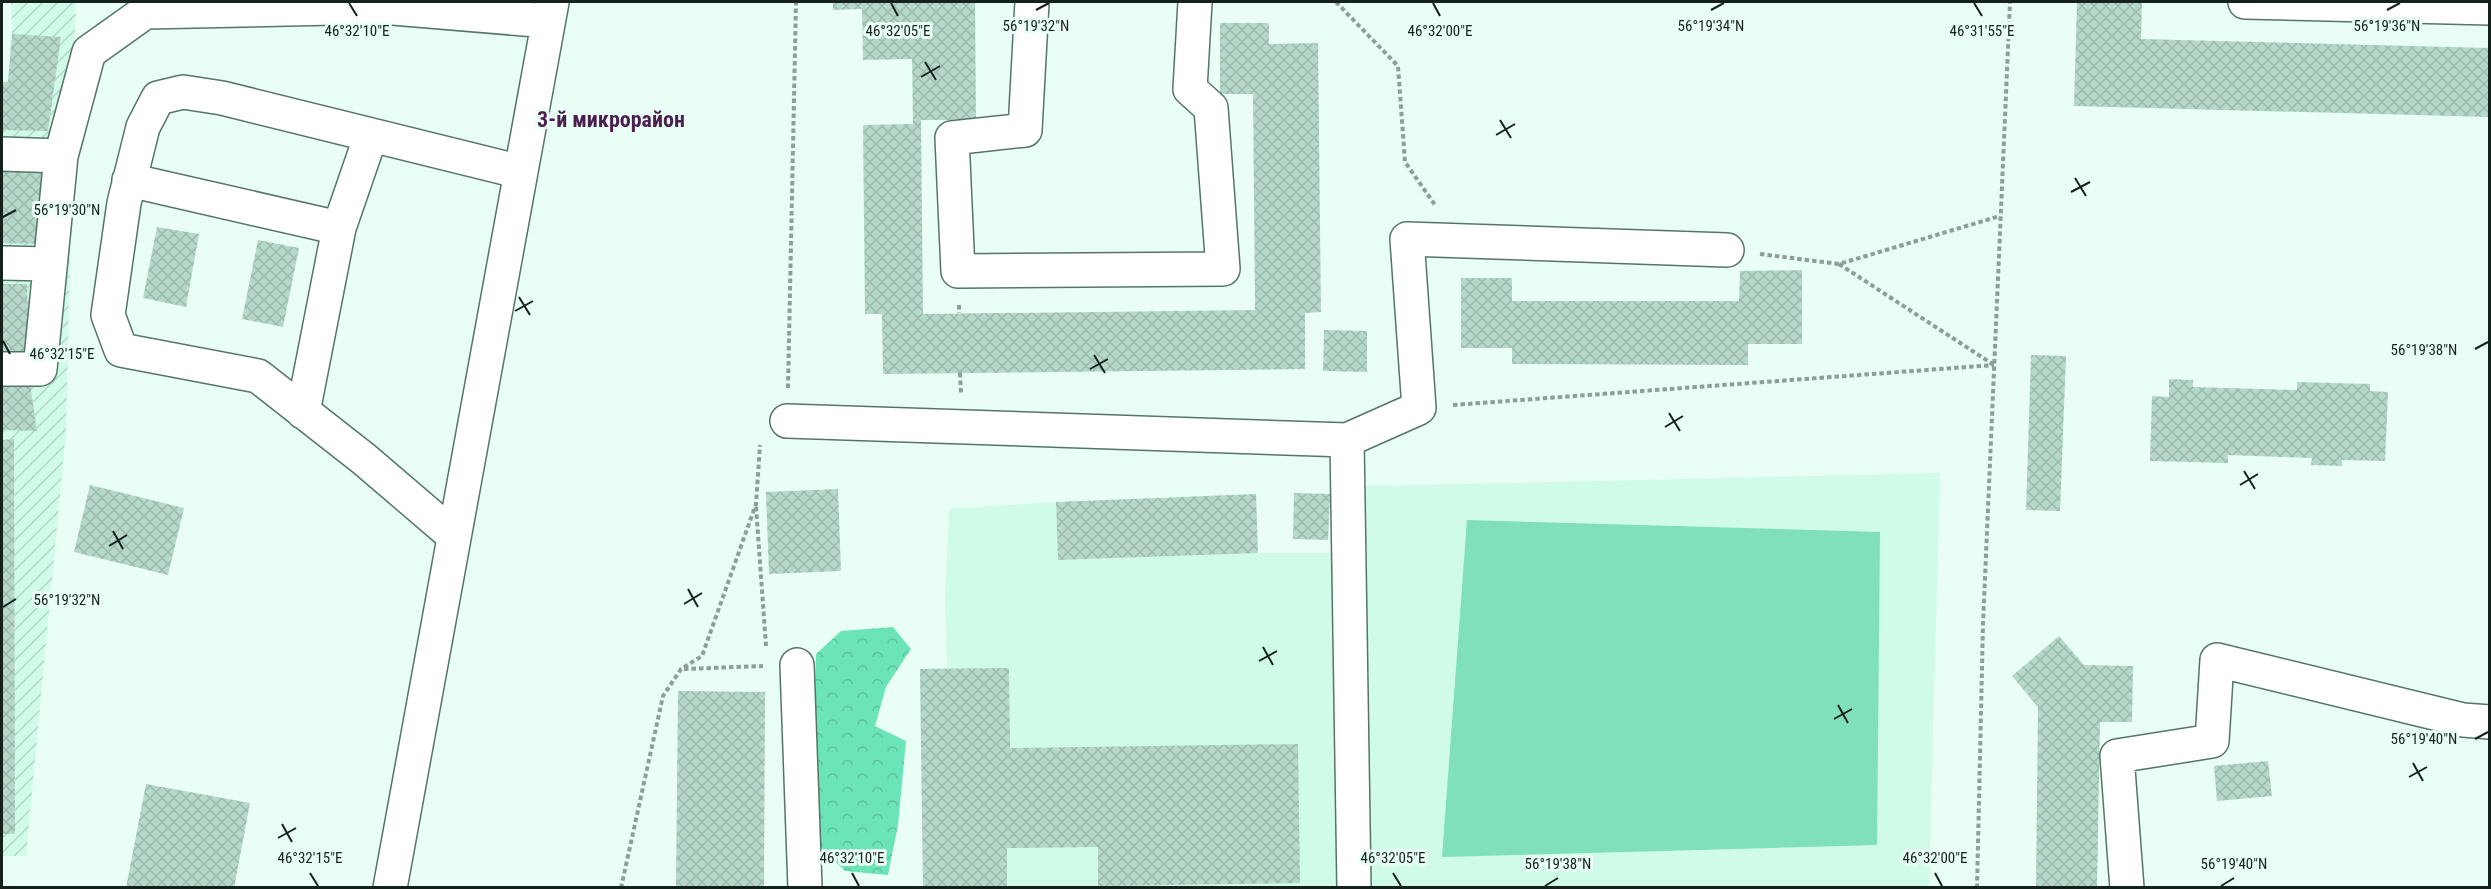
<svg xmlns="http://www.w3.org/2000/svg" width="2491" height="889" font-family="'Roboto Condensed',sans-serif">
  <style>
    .built { fill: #cffbe8 }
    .industrial { fill: url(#industrial-furrows) }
    .grass { fill: #7fe0ba }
    .forest { fill: url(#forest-crowns) }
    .building { fill: url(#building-cross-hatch) }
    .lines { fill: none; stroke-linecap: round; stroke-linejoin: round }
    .minor-casing { stroke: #557568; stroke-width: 36 }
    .path { stroke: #8e9f97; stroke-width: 4; stroke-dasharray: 4.5 3; stroke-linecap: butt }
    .minor { stroke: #fff; stroke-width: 33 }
    .ticks { fill: none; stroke: #15221c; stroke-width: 2 }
    .labels { text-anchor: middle; stroke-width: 6; stroke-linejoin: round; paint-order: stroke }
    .neighbourhood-label { font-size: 22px; font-weight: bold; fill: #4c1f51; stroke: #e9fef4 }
    .ticks-label { font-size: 15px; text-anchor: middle; fill: #15221c; stroke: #e9fef4; stroke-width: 6; stroke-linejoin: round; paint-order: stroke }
  </style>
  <defs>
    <pattern id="industrial-furrows" width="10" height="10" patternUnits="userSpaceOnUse" patternTransform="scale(1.5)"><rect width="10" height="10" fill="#cffbe8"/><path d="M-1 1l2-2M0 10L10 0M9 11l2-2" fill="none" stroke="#b1d7c6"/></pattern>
    <pattern id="forest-crowns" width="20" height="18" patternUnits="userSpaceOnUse" patternTransform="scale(1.5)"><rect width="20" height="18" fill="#6be4b8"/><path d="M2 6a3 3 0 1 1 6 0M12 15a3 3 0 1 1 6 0" fill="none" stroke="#5cc39e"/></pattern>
    <pattern id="building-cross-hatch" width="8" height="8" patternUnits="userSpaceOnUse" patternTransform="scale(1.5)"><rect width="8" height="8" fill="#b5d8c9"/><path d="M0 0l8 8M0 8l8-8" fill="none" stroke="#9bb9ac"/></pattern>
  </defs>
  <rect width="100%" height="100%" fill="#e9fef4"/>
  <!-- built -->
  <path class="built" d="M1940,473L1929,887H923L920,669L947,668L945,598L949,509L1056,502L1058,560L1258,553H1335V487Z"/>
  <!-- industrial -->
  <path class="industrial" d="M11,2H76L66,431L26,856H2V82L8,81L12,34Z"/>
  <!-- grass -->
  <path class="grass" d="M1467,520L1880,532L1877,845L1442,857Z"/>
  <!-- forest -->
  <path class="forest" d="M893,627L911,649L886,687L875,726L906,741L898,825L888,875L845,871L820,847L813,752L816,654L841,631Z"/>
  <!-- building -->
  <path class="building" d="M833,2H975L976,120H921L923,314L1255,310L1253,94H1220V23H1269V44L1318,43L1321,312L1305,313V369L883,374L882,314H865L863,125L913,124L912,59L863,60L862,9L833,10Z
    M2077,2H2142L2141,39L2490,48V117L2074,106Z
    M12,34L61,37L48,131L2,130V82H8Z
    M2,164L42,165L47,244L2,243Z
    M157,227L199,234L186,307L143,298Z
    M258,240L299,248L283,327L242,319Z
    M1802,270V344H1748V365L1512,364V348H1461V278H1512V301H1739L1740,271Z
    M2,284H27L29,352L2,353Z
    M1324,330L1367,331V372L1323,371Z
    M2031,355L2066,356L2060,511L2026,510Z
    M2169,379L2193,380V387L2297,390V382L2370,384V391L2388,392L2385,461L2342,460V466L2311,465L2312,458L2228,455V463L2150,461L2152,396L2169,397Z
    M2,384H30L37,431L2,430Z
    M14,439L15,834H2V440Z
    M90,485L184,508L168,575L74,552Z
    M838,489L841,571L769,574L766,492Z
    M1294,493L1330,494L1328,540L1293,539Z
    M1256,494L1258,553L1058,560L1056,502Z
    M2059,636L2084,665L2133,666L2132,722H2100L2097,888H2036L2038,707L2012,676Z
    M1009,668L1010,748L1298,744L1300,883L1098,886V847L1007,848V888H923L920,669Z
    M678,691L765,692L764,888H676Z
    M2268,761L2272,796L2217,801L2214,766Z
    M146,784L250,803L234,888H126Z"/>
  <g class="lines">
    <!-- minor casing -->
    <g class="minor-casing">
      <path id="minor" d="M1032,2L1025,130L952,138L958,271L1223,269L1211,108L1190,89L1195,2
        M2245,2L2490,8
        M2,154L61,156
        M129,180L339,228L371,135
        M2,263L50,264
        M2,369H40L61,156L89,52L145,12L381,7L548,21
        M303,412L339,228
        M787,421L1347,440L1354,888
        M1347,440L1419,408L1407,239L1727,250
        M454,536L364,459L258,376L121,350L108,315L124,203L143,127L158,98L183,92L222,98L521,172
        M797,665L805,888
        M390,888L552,2
        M2127,888L2117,756L2212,741L2217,660L2463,720L2490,722"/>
    </g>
    <!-- path -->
    <path class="path" d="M1336,2L1398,66L1405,162L1435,205
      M1760,254L1839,264L2000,216
      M1839,264L1994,365
      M959,305V313
      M960,373L961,393
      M788,388L796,2
      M1453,405L1994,365
      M756,507L766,646
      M684,669L763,666
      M621,888L663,696L681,669L702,656L756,504L760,445
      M1977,888L1983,624L2010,2"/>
    <!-- minor -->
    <use href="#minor" class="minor"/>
  </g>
  <!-- ticks -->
  <path class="ticks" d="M349,3L357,16M891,3L898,16M1433,3L1440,16M1974,3L1982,16M1036,10L1049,3M1711,10L1724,3M2387,10L2400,3M925,62L936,80M921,77L940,66M1500,120L1511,138M1496,135L1515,124M2075,178L2086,196M2071,192L2090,182M3,217L16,210M519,297L530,315M515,311L533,301M3,341L10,354M2475,349L2488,342M1094,355L1105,373M1090,369L1108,359M1669,413L1680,431M1665,427L1683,416M2244,471L2255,489M2240,485L2258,474M113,531L123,549M109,546L127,535M688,589L698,607M684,604L702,593M3,607L16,599M1263,647L1273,665M1259,661L1277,651M1838,705L1848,723M1834,719L1852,709M2475,739L2488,732M2413,763L2423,781M2409,777L2427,767M282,824L292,842M278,838L296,828M310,873L318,886M852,873L859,886M1393,873L1401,886M1935,873L1942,886M1545,886L1558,878M2221,886L2234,878"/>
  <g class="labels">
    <!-- neighbourhood labels -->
    <g class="neighbourhood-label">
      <text x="611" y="127">3-й микрорайон</text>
    </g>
  </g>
  <g class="ticks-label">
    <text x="1036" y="31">56°19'32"N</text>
    <text x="1711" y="31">56°19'34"N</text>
    <text x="2387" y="31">56°19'36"N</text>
    <text x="357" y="36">46°32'10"E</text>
    <text x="898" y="36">46°32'05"E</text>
    <text x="1440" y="36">46°32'00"E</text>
    <text x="1982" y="36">46°31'55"E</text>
    <text x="67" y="215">56°19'30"N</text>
    <text x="2424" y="355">56°19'38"N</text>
    <text x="62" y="359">46°32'15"E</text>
    <text x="67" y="605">56°19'32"N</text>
    <text x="2424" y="744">56°19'40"N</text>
    <text x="310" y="863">46°32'15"E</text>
    <text x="852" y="863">46°32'10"E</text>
    <text x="1393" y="863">46°32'05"E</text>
    <text x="1935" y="863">46°32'00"E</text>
    <text x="1558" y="869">56°19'38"N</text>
    <text x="2234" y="869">56°19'40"N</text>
  </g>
  <!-- border -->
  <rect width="2491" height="889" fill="none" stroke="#15221c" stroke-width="6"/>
</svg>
